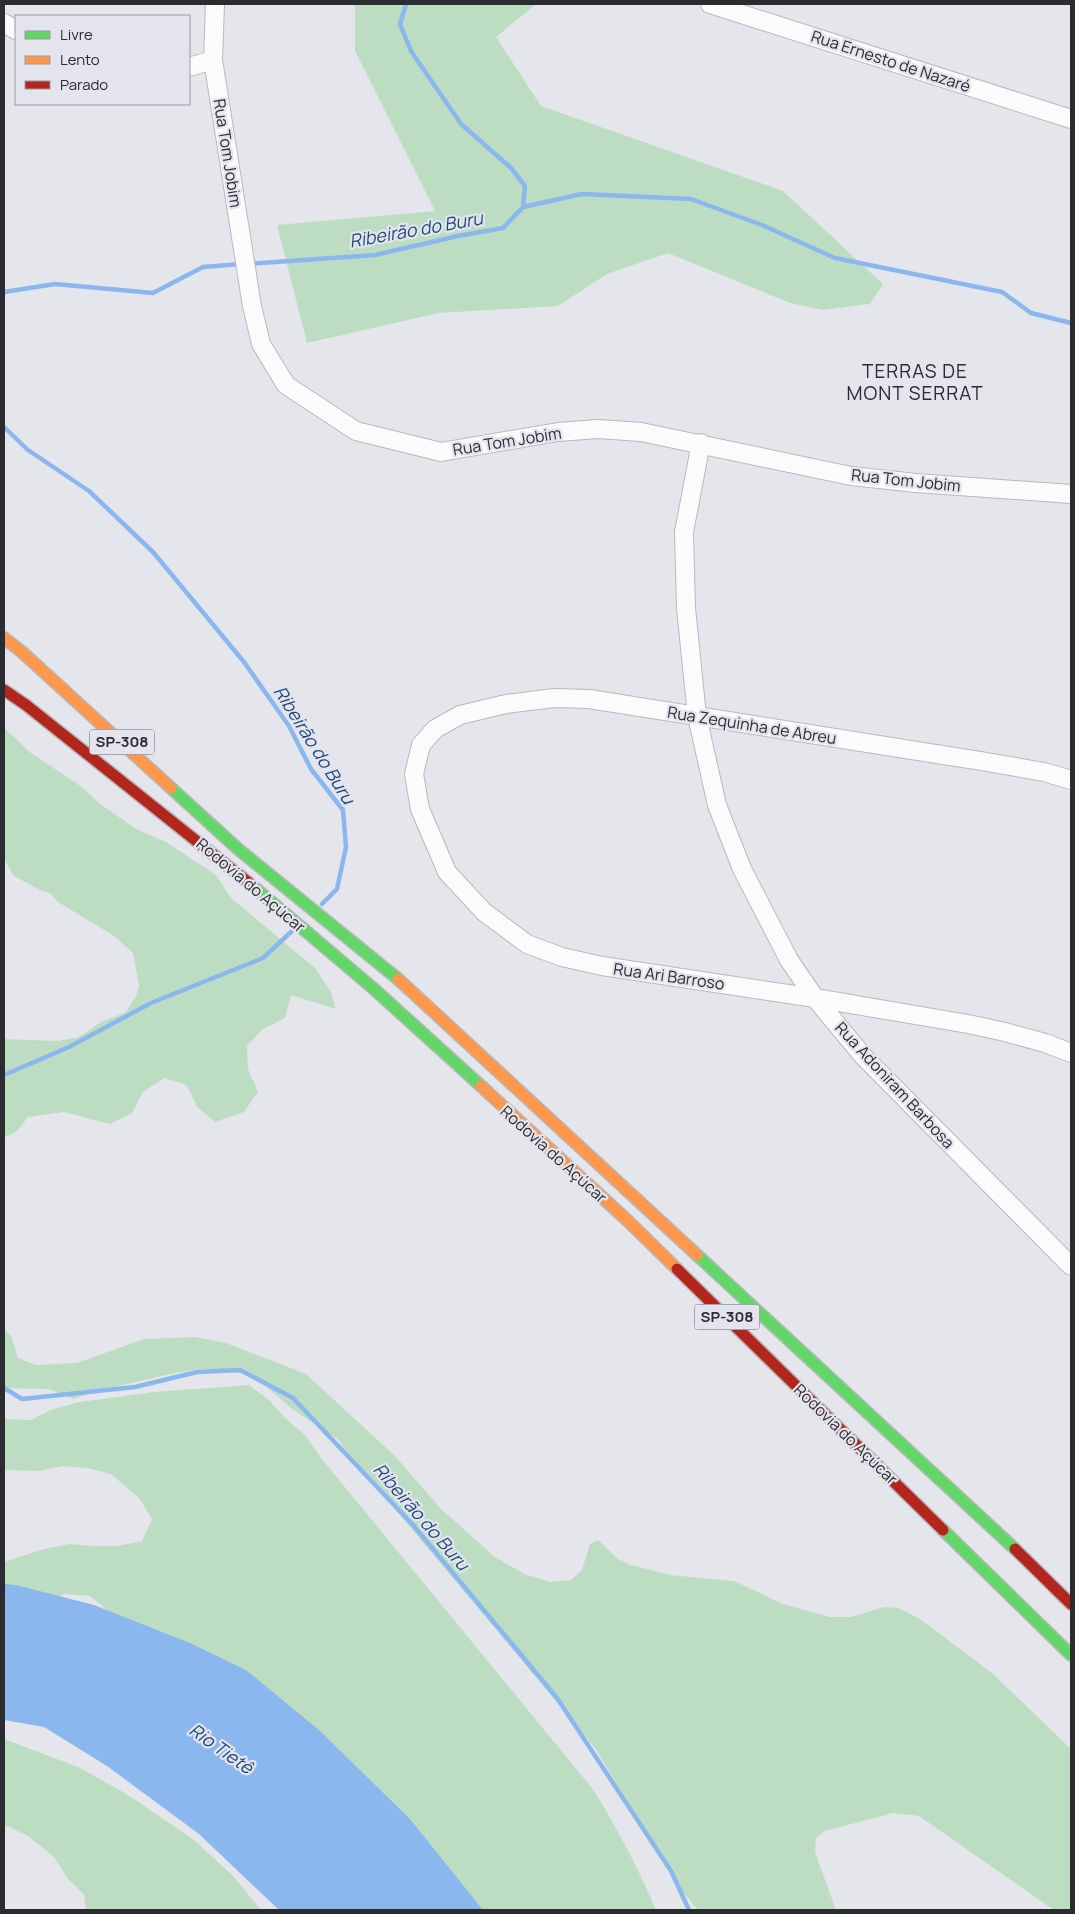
<svg xmlns="http://www.w3.org/2000/svg" width="1075" height="1914" font-family="Manrope,sans-serif">
  <style>
    .green { fill: #bdddc2 }
    .water { fill: #8ab8ee }
    .lines { fill: none; stroke-linecap: round; stroke-linejoin: round }
    .stream { stroke: #8ab8ee; stroke-width: 4.5 }
    .street-casing { stroke: #b8b9bd; stroke-width: 20 }
    .fast-casing { stroke: #b8b9bd; stroke-width: 14 }
    .slow-casing { stroke: #b8b9bd; stroke-width: 14 }
    .jam-casing { stroke: #b8b9bd; stroke-width: 14 }
    .street { stroke: #fbfbfc; stroke-width: 18 }
    .fast { stroke: #63d668; stroke-width: 11 }
    .slow { stroke: #ff974d; stroke-width: 11 }
    .jam { stroke: #b3261e; stroke-width: 11 }
    .labels { text-anchor: middle; stroke-width: 4.5; stroke-linejoin: round; paint-order: stroke }
    .shield { fill: #e3e4ed; stroke: #626368; stroke-width: 1 }
    .shield-label { font-size: 15px; font-weight: bold; fill: #2b2c2f }
    .street-label { font-size: 16px; fill: #2b2c2f; stroke: #e3e4ed }
    .water-label { font-size: 18px; font-style: italic; fill: #1e4a7b; stroke: #e3e4ed }
    .quarter-label { font-size: 19px; letter-spacing: 1px; fill: #2b2c2f; stroke: #e3e4ed }
  </style>
  <rect width="100%" height="100%" fill="#e5e6eb"/>
  <!-- green -->
  <path class="green" d="M355,4H536L496,37L541,106L783,191L883,284L870,304L822,310L790,303L668,253L607,274L558,306L439,313L307,343L277,225L435,211L355,51Z
    M4,728L31,753L82,787L99,803L136,829L166,842L216,875L231,898L315,968L331,992L336,1009L291,995L285,1018L263,1029L247,1046L248,1069L258,1092L244,1112L215,1122L197,1107L187,1085L164,1078L143,1092L132,1113L110,1124L64,1112L27,1117C22,1128 15,1134 4,1137V1039L58,1041L79,1037L101,1022L126,1012L136,996L139,986L133,953L114,936L58,902L50,893L42,891L14,876L4,859Z
    M4,1330L11,1336L18,1358L36,1365L77,1363L144,1339L195,1337L226,1343L306,1374L395,1456L440,1508L495,1557L524,1574L551,1582L571,1580L582,1570L590,1544L598,1540L618,1559L631,1565L670,1575L734,1581L783,1604L830,1617H851L884,1607L899,1608L920,1619L992,1673L1071,1749V1910H1054L919,1816L893,1813L825,1831L816,1838L815,1852L836,1910H698L681,1890L595,1748L343,1447L339,1440L292,1409L254,1376L223,1370L197,1369L170,1374L97,1391L73,1399L49,1389L4,1388Z
    M249,1385L269,1400L286,1419L305,1435L321,1458L592,1788C617,1827 638,1868 656,1910H465L90,1596L65,1594L41,1602L4,1619V1562L44,1549L69,1544L94,1546H117L142,1541L152,1519L139,1498L111,1474L87,1468L63,1466L38,1471L4,1470V1419L31,1420L53,1409L80,1402L154,1392Z
    M4,1739L78,1767L125,1793L193,1839L233,1876L261,1910H86L84,1895L68,1879L54,1857L28,1836L7,1826H4Z"/>
  <!-- water -->
  <path class="water" d="M4,1584L16,1585L94,1605L190,1643L246,1670L319,1730L410,1819L483,1910H279L199,1834L107,1766L44,1727L4,1720Z"/>
  <g class="lines">
    <!-- stream -->
    <path class="stream" d="M523,207L582,194L691,199L762,225L835,258L1002,292L1031,313L1071,323
      M248,264L375,255L458,236L503,228L523,207L525,186L511,168L461,124L411,51L400,24L406,4
      M4,292L55,284L153,293L203,267L241,264
      M4,427L28,450L89,491L153,552L244,662L289,726L311,769L343,810L346,847L337,889L322,904
      M4,1075L69,1047L151,1003L263,958L292,931
      M4,1388L22,1399L135,1387L197,1372L240,1370L293,1398L413,1525L557,1698L671,1871L689,1910"/>
    <!-- street casing -->
    <g class="street-casing">
      <path id="street" d="M215,4L213,60L252,306L261,344L286,385L356,431L441,452L558,432L598,429L641,432L851,476L916,483L1071,494
        M710,4L1071,119
        M4,23L16,30
        M189,67L213,60
        M701,443L684,532L686,608L697,716L717,805L742,869L789,960L815,998L863,1056L1071,1266
        M1071,780L1044,772L981,761L589,699L554,698L506,704L460,715L435,729L421,745L414,774L420,809L447,872L484,912L527,944L562,957L602,966L815,998L968,1024L1005,1032L1045,1043L1071,1053"/>
    </g>
    <!-- fast casing -->
    <g class="fast-casing">
      <path id="fast" d="M171,788L238,849L398,979
        M249,883L374,989L481,1086
        M697,1255L1015,1549
        M943,1530L1071,1655"/>
    </g>
    <!-- slow casing -->
    <g class="slow-casing">
      <path id="slow" d="M4,638L22,652L171,788
        M398,979L697,1255
        M481,1086L628,1221L677,1269"/>
    </g>
    <!-- jam casing -->
    <g class="jam-casing">
      <path id="jam" d="M4,690L26,705L249,883
        M677,1269L943,1530
        M1015,1549L1071,1604"/>
    </g>
    <!-- street -->
    <use href="#street" class="street"/>
    <!-- fast -->
    <use href="#fast" class="fast"/>
    <!-- slow -->
    <use href="#slow" class="slow"/>
    <!-- jam -->
    <use href="#jam" class="jam"/>
  </g>
  <g class="labels">
    <!-- shield labels -->
    <g class="shield">
      <rect x="89.5" y="729.5" width="65" height="25" rx="4"/>
      <rect x="694.5" y="1304.5" width="65" height="25" rx="4"/>
    </g>
    <g class="shield-label">
      <text x="122" y="747">SP-308</text>
      <text x="727" y="1322">SP-308</text>
    </g>
    <!-- street labels -->
    <g class="street-label">
      <text transform="translate(891 61) rotate(18)" y="6">Rua Ernesto de Nazaré</text>
      <text transform="translate(228 153) rotate(81)" y="6">Rua Tom Jobim</text>
      <text transform="translate(507 441) rotate(-9)" y="6">Rua Tom Jobim</text>
      <text transform="translate(906 480) rotate(6)" y="6">Rua Tom Jobim</text>
      <text transform="translate(752 725) rotate(9)" y="6">Rua Zequinha de Abreu</text>
      <text transform="translate(251 885) rotate(40)" y="6">Rodovia do Açúcar</text>
      <text transform="translate(669 976) rotate(8)" y="6">Rua Ari Barroso</text>
      <text transform="translate(895 1085) rotate(47)" y="6">Rua Adoniram Barbosa</text>
      <text transform="translate(554 1154) rotate(42)" y="6">Rodovia do Açúcar</text>
      <text transform="translate(846 1434) rotate(44)" y="6">Rodovia do Açúcar</text>
    </g>
    <!-- water labels -->
    <g class="water-label">
      <text transform="translate(416 230) rotate(-10)" y="6">Ribeirão do Buru</text>
      <text transform="translate(314 745) rotate(58)" y="6">Ribeirão do Buru</text>
      <text transform="translate(421 1517) rotate(49)" y="6">Ribeirão do Buru</text>
      <text transform="translate(221 1749) rotate(35)" y="6">Rio Tietê</text>
    </g>
    <!-- quarter labels -->
    <g class="quarter-label">
      <text x="915" y="378">TERRAS DE<tspan x="915" dy="22">MONT SERRAT</tspan></text>
    </g>
  </g>
  <!-- border -->
  <rect width="1075" height="1914" fill="none" stroke="#2b2c2f" stroke-width="10"/>
  <!-- legend -->
  <rect x="15" y="15" width="175" height="90" fill="#e3e4ed" stroke="#999aa1"/>
  <rect x="25" y="31" width="25" height="8" fill="#63d668" stroke="#999aa1"/>
  <text x="60" y="40" font-size="15" fill="#2b2c2f">Livre</text>
  <rect x="25" y="56" width="25" height="8" fill="#ff974d" stroke="#999aa1"/>
  <text x="60" y="65" font-size="15" fill="#2b2c2f">Lento</text>
  <rect x="25" y="81" width="25" height="8" fill="#b3261e" stroke="#999aa1"/>
  <text x="60" y="90" font-size="15" fill="#2b2c2f">Parado</text>
</svg>
